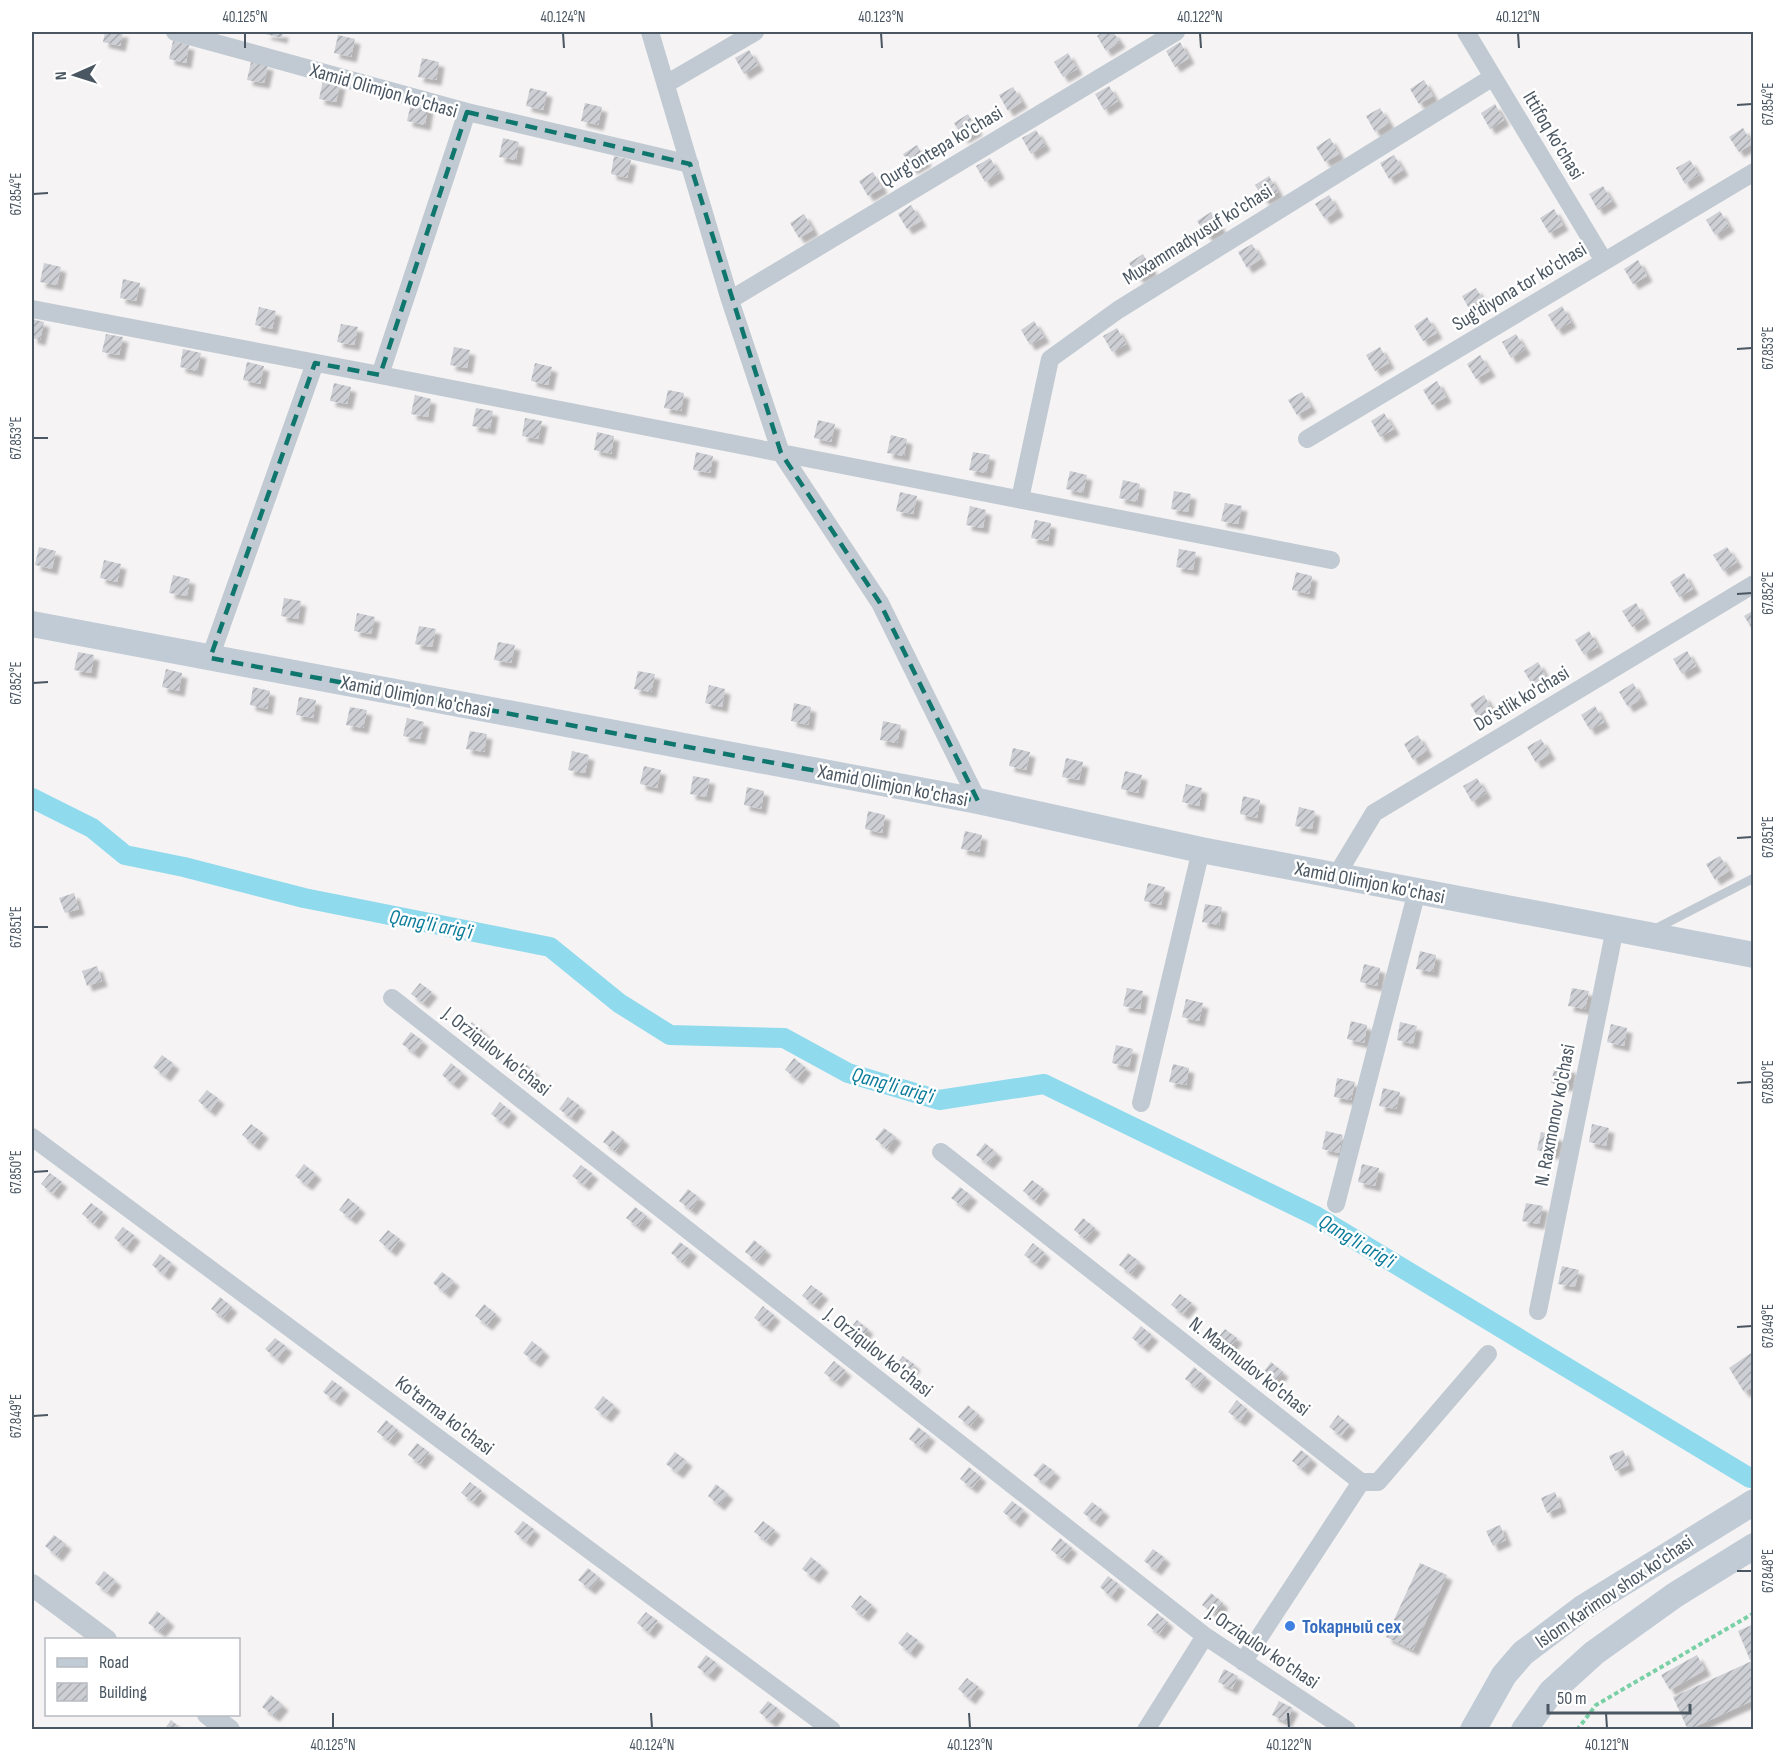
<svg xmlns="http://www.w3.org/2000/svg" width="1785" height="1761" font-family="'Sofia Sans Condensed',sans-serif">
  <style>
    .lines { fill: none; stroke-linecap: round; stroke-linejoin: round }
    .canal { stroke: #90daee; stroke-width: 20 }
    .building { fill: url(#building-hatch); filter: url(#shadow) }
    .path { stroke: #7ad0a6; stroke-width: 4; stroke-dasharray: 4.5 3; stroke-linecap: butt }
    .service { stroke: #c1cad2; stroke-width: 9 }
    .minor { stroke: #c1cad2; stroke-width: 18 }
    .tertiary { stroke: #c1cad2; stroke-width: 22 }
    .secondary { stroke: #c1cbd6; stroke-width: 26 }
    .marked { fill: none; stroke: #0f766e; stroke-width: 4.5; stroke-dasharray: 12 8; stroke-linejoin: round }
    .ticks { fill: none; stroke: #4a5661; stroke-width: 2 }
    .shop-dot { fill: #3f7fe0; stroke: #fff; stroke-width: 2 }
    .labels { text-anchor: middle; stroke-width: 5; stroke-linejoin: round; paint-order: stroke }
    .street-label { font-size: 20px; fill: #4a5661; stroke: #fff }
    .shop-label { font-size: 20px; font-weight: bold; fill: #366cbe; stroke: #fff; text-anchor: start }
    .water-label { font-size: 21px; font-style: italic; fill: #0c7c9b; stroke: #fff }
    .neatline { fill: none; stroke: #4a5661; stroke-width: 2 }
    .ticks-label { font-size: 15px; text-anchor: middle; fill: #4a5661 }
  </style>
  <defs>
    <pattern id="building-hatch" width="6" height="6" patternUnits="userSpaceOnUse" patternTransform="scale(1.5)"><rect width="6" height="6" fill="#cdcfd5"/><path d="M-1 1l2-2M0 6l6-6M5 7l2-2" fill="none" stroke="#a8abb0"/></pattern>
    <filter id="shadow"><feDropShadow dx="5.5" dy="5.5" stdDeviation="1.5" flood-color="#0004"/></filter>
  </defs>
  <rect width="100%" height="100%" fill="#f5f3f3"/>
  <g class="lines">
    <!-- canal -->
    <path class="canal" d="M32,798L92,828L125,855L184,867L304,898L550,947L619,1003L670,1035L784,1038L848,1073L939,1100L1044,1084L1316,1216L1750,1478"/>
  </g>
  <!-- building -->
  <path class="building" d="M105,32H123L120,46L103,42Z
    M266,32H283L282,38L265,34Z
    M1103,32H1113L1120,42L1106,51L1097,36Z
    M338,35L355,39L351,57L334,53Z
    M173,41L189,45L186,63L169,59Z
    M1180,42L1189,58L1175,67L1166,51Z
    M749,50L758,65L744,74L735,58Z
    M1068,53L1077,69L1063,77L1054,62Z
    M422,58L439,62L436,80L418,77Z
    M251,62L268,65L264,83L247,80Z
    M323,80L340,84L336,102L319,99Z
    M1424,80L1433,96L1419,104L1410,89Z
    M1109,86L1118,101L1104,110L1095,94Z
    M1013,87L1022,102L1008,111L999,95Z
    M530,88L547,92L543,110L526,106Z
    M411,103L428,107L425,125L407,121Z
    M585,103L602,107L598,125L581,121Z
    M1495,104L1504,120L1490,129L1481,113Z
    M1380,108L1389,123L1375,132L1366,116Z
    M968,114L977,130L963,138L954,123Z
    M1743,128L1752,144L1739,152L1729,137Z
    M1036,130L1045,145L1031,154L1022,138Z
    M503,138L519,142L516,160L499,157Z
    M1330,138L1339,154L1325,162L1316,147Z
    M917,145L926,161L912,169L903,154Z
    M1394,155L1403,170L1389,179L1380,163Z
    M614,156L631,160L627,178L611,174Z
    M990,158L999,173L985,182L976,166Z
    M1690,160L1699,175L1685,184L1676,168Z
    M873,172L882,188L868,196L859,181Z
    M1269,176L1278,192L1264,200L1255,185Z
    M1603,186L1612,201L1598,210L1589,194Z
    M1329,195L1338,211L1325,219L1315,204Z
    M911,205L921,221L907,229L898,214Z
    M1554,209L1563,225L1549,233L1540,218Z
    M1720,211L1729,226L1715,235L1706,220Z
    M1211,212L1221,228L1207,236L1197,221Z
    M804,214L813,230L799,238L790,223Z
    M1252,244L1261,259L1247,268L1238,252Z
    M1143,254L1152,270L1138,278L1129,263Z
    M1638,260L1647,276L1633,284L1624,269Z
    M44,263L61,267L57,285L40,282Z
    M123,279L140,283L136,301L120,298Z
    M1476,288L1485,303L1471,312L1462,296Z
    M1562,306L1571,322L1557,330L1548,315Z
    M259,307L276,311L272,329L255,325Z
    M1427,317L1437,333L1423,341L1414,326Z
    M32,319L44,322L40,340L32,338Z
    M1034,321L1044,337L1030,345L1021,330Z
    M341,324L358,327L354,345L337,342Z
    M1117,328L1126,344L1112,352L1103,336Z
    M106,334L123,337L119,355L102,352Z
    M1516,334L1525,349L1511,358L1502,342Z
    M454,347L470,350L467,368L450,365Z
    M1380,347L1389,363L1375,371L1366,355Z
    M183,349L201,353L197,371L180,367Z
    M1480,355L1490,371L1476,379L1467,364Z
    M247,362L264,366L260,384L243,380Z
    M535,363L552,367L548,385L531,381Z
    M1437,381L1446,397L1432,405L1423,390Z
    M334,383L351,387L347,404L330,401Z
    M668,390L684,393L681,411L664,408Z
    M1302,392L1311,407L1297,415L1288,400Z
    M415,395L431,399L428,417L411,414Z
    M476,408L493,411L490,429L472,426Z
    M1384,413L1394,429L1380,437L1371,421Z
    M525,418L542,421L538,439L522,436Z
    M818,420L835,424L831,442L814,438Z
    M597,432L614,436L611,454L594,450Z
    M891,435L907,439L904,456L887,453Z
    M696,452L713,456L710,473L693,470Z
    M973,452L990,455L986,473L969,470Z
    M1070,471L1087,475L1083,493L1066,489Z
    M1123,480L1140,484L1137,502L1119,498Z
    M1174,491L1191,494L1188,512L1171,509Z
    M900,492L917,496L913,514L896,511Z
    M1225,503L1242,506L1238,524L1221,521Z
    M970,506L986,510L983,528L966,525Z
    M1035,520L1051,523L1048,541L1031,538Z
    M39,547L56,551L52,569L35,565Z
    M1727,547L1737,562L1723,571L1713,555Z
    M1179,549L1196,552L1193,570L1176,567Z
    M104,560L121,564L117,582L100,578Z
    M1296,572L1312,576L1309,594L1292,590Z
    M1684,573L1693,589L1679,597L1670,582Z
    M173,575L190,579L187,596L169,593Z
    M284,598L301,601L298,619L281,616Z
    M1636,603L1645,618L1632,627L1622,611Z
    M1754,610V632L1744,616Z
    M357,613L375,617L371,634L354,631Z
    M419,626L436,629L432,647L415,644Z
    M1589,631L1598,647L1584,655L1575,640Z
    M498,642L515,645L511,663L494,660Z
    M1687,651L1696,666L1682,674L1673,659Z
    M78,652L94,655L91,673L74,670Z
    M1538,662L1547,678L1533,686L1524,671Z
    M166,669L182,673L179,691L162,687Z
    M638,671L655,674L651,692L634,689Z
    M1633,683L1642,699L1628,707L1619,692Z
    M709,685L725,689L722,707L705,703Z
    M253,687L270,691L267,709L250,705Z
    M1484,695L1493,711L1479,719L1470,704Z
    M299,697L316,700L313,718L296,715Z
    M794,703L811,707L808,725L791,721Z
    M1595,706L1604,722L1590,730L1581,715Z
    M350,707L367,710L363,728L346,725Z
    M407,718L424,722L420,739L403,736Z
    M883,721L901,725L897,743L880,740Z
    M470,731L487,734L484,752L466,749Z
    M1418,735L1427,751L1413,760L1404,744Z
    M1541,739L1550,754L1536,763L1527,747Z
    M1013,748L1030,752L1026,770L1009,766Z
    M572,751L589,755L585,773L568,770Z
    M1066,758L1083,762L1079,780L1062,777Z
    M644,766L661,770L657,788L640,784Z
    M1125,771L1142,775L1138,793L1121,789Z
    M693,776L710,779L706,797L690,794Z
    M1477,778L1486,793L1472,802L1463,786Z
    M1186,784L1202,788L1199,806L1182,802Z
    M747,787L764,791L761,809L744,805Z
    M1243,796L1260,800L1257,818L1240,814Z
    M1299,807L1315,811L1312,829L1295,826Z
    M868,811L885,815L882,833L865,829Z
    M965,831L982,835L979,852L961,849Z
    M1720,856L1729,871L1715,880L1706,864Z
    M1148,883L1165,887L1161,905L1144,901Z
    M74,893L79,909L65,913L59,898Z
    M1205,904L1222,907L1219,925L1202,922Z
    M1420,951L1436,955L1433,972L1416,969Z
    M1364,964L1380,968L1377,986L1360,982Z
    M97,966L102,981L87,986L82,971Z
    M420,983L432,992L423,1003L411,994Z
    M1127,988L1143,991L1140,1009L1123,1006Z
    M1572,988L1589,991L1585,1009L1568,1006Z
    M1186,999L1203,1003L1199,1021L1182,1017Z
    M1351,1021L1367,1025L1364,1043L1347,1039Z
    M472,1022L484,1032L475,1044L463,1034Z
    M1400,1022L1417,1026L1413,1044L1397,1040Z
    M1611,1024L1627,1028L1624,1046L1607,1042Z
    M411,1032L423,1041L414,1053L402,1044Z
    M1116,1045L1133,1049L1129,1067L1112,1063Z
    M162,1055L174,1064L165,1076L153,1067Z
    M794,1058L806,1068L797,1079L785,1070Z
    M522,1061L534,1071L525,1082L513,1073Z
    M451,1063L463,1073L453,1084L442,1075Z
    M1173,1064L1189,1068L1186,1085L1169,1082Z
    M1555,1065L1571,1068L1568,1086L1551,1083Z
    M1337,1078L1355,1082L1351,1100L1334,1097Z
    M1383,1088L1400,1092L1396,1109L1379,1106Z
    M207,1090L219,1099L210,1111L198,1101Z
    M568,1097L580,1106L571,1118L559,1109Z
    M500,1102L512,1112L503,1123L491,1114Z
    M251,1124L263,1133L254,1145L242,1135Z
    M1592,1124L1609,1128L1606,1146L1589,1142Z
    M884,1128L896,1137L887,1149L875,1139Z
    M612,1130L624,1140L615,1151L603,1142Z
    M1326,1131L1343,1135L1339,1153L1322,1149Z
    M1541,1132L1558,1136L1554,1154L1537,1150Z
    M985,1143L997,1153L988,1164L976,1155Z
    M304,1164L316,1174L307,1185L295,1176Z
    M1362,1164L1379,1168L1375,1186L1358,1182Z
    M581,1165L593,1174L584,1185L572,1176Z
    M50,1173L62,1182L53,1194L41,1184Z
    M1032,1180L1044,1189L1035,1201L1023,1191Z
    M960,1187L972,1196L963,1207L951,1198Z
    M688,1189L700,1198L691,1210L679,1201Z
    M348,1198L360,1208L351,1219L339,1210Z
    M91,1203L103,1212L94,1224L82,1214Z
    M1526,1203L1543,1206L1539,1224L1522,1221Z
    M635,1207L647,1216L638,1227L626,1218Z
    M1083,1218L1095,1228L1085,1239L1074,1230Z
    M123,1227L135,1236L126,1248L114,1238Z
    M388,1230L400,1239L391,1251L379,1241Z
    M754,1240L766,1250L757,1261L745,1252Z
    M680,1242L692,1251L683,1263L671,1253Z
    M1033,1243L1045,1253L1036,1264L1024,1255Z
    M1128,1253L1140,1262L1131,1274L1119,1265Z
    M160,1254L172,1263L164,1275L152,1265Z
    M1562,1266L1579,1270L1575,1287L1558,1284Z
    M442,1272L454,1281L445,1293L433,1283Z
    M811,1285L823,1294L814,1305L802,1296Z
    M1180,1294L1192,1303L1183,1314L1171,1305Z
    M220,1297L232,1307L223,1318L211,1309Z
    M484,1304L496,1314L487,1325L475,1316Z
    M763,1306L775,1316L766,1327L754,1318Z
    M857,1320L868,1329L859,1340L848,1331Z
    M1141,1326L1153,1336L1143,1347L1132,1338Z
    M1225,1329L1237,1338L1228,1349L1216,1340Z
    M275,1338L287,1347L277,1359L265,1349Z
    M532,1341L544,1351L535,1362L523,1353Z
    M1754,1351V1386L1744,1392L1729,1368Z
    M903,1356L915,1365L906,1376L894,1367Z
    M834,1361L846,1371L836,1382L824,1373Z
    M1271,1362L1283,1372L1274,1383L1262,1374Z
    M1194,1367L1206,1377L1197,1388L1185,1379Z
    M332,1380L344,1389L335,1401L323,1392Z
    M603,1396L615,1406L606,1417L594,1408Z
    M1237,1400L1248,1410L1240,1421L1228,1412Z
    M968,1405L979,1415L970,1426L958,1417Z
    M1338,1415L1350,1425L1341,1436L1329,1427Z
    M386,1420L398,1430L389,1441L377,1432Z
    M918,1427L930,1436L921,1448L909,1439Z
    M417,1443L429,1452L420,1464L408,1455Z
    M1301,1450L1312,1459L1303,1470L1292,1461Z
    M1623,1450L1629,1465L1615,1471L1609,1456Z
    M675,1452L687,1461L678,1473L666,1464Z
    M1043,1463L1055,1472L1045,1484L1033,1475Z
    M969,1467L981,1477L972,1488L960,1479Z
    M470,1482L482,1491L473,1502L461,1493Z
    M716,1484L728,1494L719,1505L708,1496Z
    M1555,1492L1561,1507L1547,1513L1541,1498Z
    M1012,1501L1024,1510L1015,1522L1003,1512Z
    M1092,1502L1104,1511L1095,1522L1083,1513Z
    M523,1521L535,1530L526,1542L514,1532Z
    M763,1521L775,1530L766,1541L754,1532Z
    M1500,1525L1506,1540L1493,1546L1486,1531Z
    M54,1535L66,1544L57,1556L45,1546Z
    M1060,1538L1072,1548L1063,1559L1051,1550Z
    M1153,1549L1165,1558L1156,1570L1144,1561Z
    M811,1557L823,1567L814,1578L802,1569Z
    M1420,1563L1447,1575L1413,1650L1386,1637Z
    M588,1568L600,1578L590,1589L578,1580Z
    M104,1571L116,1581L107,1592L95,1583Z
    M1108,1576L1120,1585L1111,1597L1100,1587Z
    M1211,1593L1223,1603L1214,1614L1202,1605Z
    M860,1595L872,1605L863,1616L851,1607Z
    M157,1611L169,1621L160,1632L148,1623Z
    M646,1612L658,1621L649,1633L637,1623Z
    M1157,1613L1168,1622L1159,1634L1147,1625Z
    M1754,1624V1658L1750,1660L1738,1631Z
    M907,1632L919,1641L910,1653L898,1643Z
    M706,1655L718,1664L709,1676L697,1667Z
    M1697,1655L1705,1670L1670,1690L1661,1675Z
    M1754,1660V1700L1688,1730L1673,1697Z
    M1224,1669L1238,1676L1232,1689L1218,1682Z
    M967,1678L979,1687L970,1699L958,1689Z
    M271,1695L283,1705L274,1716L262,1707Z
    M768,1701L780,1710L771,1722L759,1712Z
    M1279,1701L1293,1708L1286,1722L1272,1715Z
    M171,1720L183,1730H164Z"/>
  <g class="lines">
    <!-- path -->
    <path class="path" d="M1577,1730L1596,1705L1754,1613"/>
    <!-- service -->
    <path class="service" d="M1653,930L1754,878"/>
    <!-- minor -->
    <path class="minor" d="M175,32L467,112L380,375L1331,560
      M650,32L730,300
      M1466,32L1604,261
      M666,84L755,32
      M467,112L690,164
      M32,309L380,375
      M1307,439L1754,172
      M1020,499L1050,359L1118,310L1493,77
      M210,658L315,363
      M978,801L880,603L781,453L730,300L1176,32
      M1336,876L1374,813L1754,584
      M392,998L1205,1636L1347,1730
      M1141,1103L1201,850
      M32,1137L832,1730
      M941,1152L1361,1482L1243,1662
      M1336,1204L1417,891
      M1538,1311L1615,928
      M1361,1482H1378L1488,1354
      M1146,1730L1205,1636"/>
    <!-- tertiary -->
    <path class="tertiary" d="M32,1585L106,1640
      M208,1714L229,1730"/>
    <!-- secondary -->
    <path class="secondary" d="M32,624L978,801L1201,850L1754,955
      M1473,1730L1504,1675L1523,1653L1584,1607L1754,1502
      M1524,1730L1551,1692L1594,1653L1675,1595L1754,1546"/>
  </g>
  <!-- marked area -->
  <path class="marked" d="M467,112L690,164L781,453L880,603L978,801L210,658L315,363L380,375Z"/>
  <!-- ticks -->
  <path class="ticks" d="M245,33V48M563,33L564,48M881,33L882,48M1200,33L1201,48M1518,33L1519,48M1737,105L1752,104M33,194L48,193M1737,349L1752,348M33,438H48M1737,594L1752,593M33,683L48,682M1737,838L1752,837M33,927H48M1737,1083L1752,1082M33,1172L48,1171M1737,1327L1752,1326M33,1416L48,1415M1737,1571H1752M333,1713V1728M651,1713L652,1728M969,1713L970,1728M1288,1713L1289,1728M1606,1713L1607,1728"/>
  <!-- markers -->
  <circle class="shop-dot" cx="1290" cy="1626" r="6"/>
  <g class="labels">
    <!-- street labels -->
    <g class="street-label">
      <text transform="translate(384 90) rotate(16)" y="7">Xamid Olimjon ko'chasi</text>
      <text transform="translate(1554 135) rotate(59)" y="7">Ittifoq ko'chasi</text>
      <text transform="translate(941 146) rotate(-31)" y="7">Qurg'ontepa ko'chasi</text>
      <text transform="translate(1197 234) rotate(-32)" y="7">Muxammadyusuf ko'chasi</text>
      <text transform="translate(1519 286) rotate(-31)" y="7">Sug'diyona tor ko'chasi</text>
      <text transform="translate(416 696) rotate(11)" y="7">Xamid Olimjon ko'chasi</text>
      <text transform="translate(1521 698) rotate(-31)" y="7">Do'stlik ko'chasi</text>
      <text transform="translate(893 785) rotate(11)" y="7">Xamid Olimjon ko'chasi</text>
      <text transform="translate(1370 882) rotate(11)" y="7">Xamid Olimjon ko'chasi</text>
      <text transform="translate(497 1051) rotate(38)" y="7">J. Orziqulov ko'chasi</text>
      <text transform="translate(1554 1115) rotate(-79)" y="7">N. Raxmonov ko'chasi</text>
      <text transform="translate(879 1352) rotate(38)" y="7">J. Orziqulov ko'chasi</text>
      <text transform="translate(1250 1366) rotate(38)" y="7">N. Maxmudov ko'chasi</text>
      <text transform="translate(445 1415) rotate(37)" y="7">Ko'tarma ko'chasi</text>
      <text transform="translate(1614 1591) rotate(-34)" y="7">Islom Karimov shox ko'chasi</text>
      <text transform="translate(1263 1647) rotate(34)" y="7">J. Orziqulov ko'chasi</text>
    </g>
    <!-- shop labels -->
    <g class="shop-label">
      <text x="1302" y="1633">Токарный сех</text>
    </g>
    <!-- water labels -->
    <g class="water-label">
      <text transform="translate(431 924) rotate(11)" y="7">Qang'li arig'i</text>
      <text transform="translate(893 1085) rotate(16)" y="7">Qang'li arig'i</text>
      <text transform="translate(1357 1241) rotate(31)" y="7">Qang'li arig'i</text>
    </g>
  </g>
  <!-- border -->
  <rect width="1785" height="1761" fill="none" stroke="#ffffff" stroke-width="66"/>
  <!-- legend -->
  <rect x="45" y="1638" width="195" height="78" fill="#ffffff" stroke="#b7bbc0" stroke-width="1.5"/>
  <rect x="57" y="1658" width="30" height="9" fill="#c1cbd6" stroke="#b7bbc0" stroke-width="1.5"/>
  <text x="99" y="1668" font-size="18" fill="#4a5661">Road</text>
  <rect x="57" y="1683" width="30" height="18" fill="url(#building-hatch)" stroke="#b7bbc0" stroke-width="1.5"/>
  <text x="99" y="1698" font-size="18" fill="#4a5661">Building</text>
  <!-- north arrow -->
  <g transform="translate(75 75) rotate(267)" stroke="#ffffff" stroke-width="4.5" paint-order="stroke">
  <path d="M0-4.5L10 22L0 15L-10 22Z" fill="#4a5661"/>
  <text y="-9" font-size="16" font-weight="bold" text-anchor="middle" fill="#4a5661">N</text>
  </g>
  <!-- scale -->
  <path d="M1548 1704v9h142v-9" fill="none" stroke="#4a5661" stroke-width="3"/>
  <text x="1557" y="1704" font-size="18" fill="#4a5661" stroke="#ffffff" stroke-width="4.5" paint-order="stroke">50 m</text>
  <rect x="33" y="33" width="1719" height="1695" class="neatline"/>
  <g class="ticks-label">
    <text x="245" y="22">40.125°N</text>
    <text x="563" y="22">40.124°N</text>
    <text x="881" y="22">40.123°N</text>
    <text x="1200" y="22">40.122°N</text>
    <text x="1518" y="22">40.121°N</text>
    <text transform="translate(1768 104) rotate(-90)" y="5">67.854°E</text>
    <text transform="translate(16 194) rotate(-90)" y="5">67.854°E</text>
    <text transform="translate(1768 348) rotate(-90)" y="5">67.853°E</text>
    <text transform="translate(16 438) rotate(-90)" y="5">67.853°E</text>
    <text transform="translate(1768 593) rotate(-90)" y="5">67.852°E</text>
    <text transform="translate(16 683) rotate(-90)" y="5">67.852°E</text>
    <text transform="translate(1768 837) rotate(-90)" y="5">67.851°E</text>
    <text transform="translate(16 927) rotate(-90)" y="5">67.851°E</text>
    <text transform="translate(1768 1082) rotate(-90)" y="5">67.850°E</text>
    <text transform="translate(16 1172) rotate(-90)" y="5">67.850°E</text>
    <text transform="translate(1768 1326) rotate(-90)" y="5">67.849°E</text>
    <text transform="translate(16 1416) rotate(-90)" y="5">67.849°E</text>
    <text transform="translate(1768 1571) rotate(-90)" y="5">67.848°E</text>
    <text x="333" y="1750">40.125°N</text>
    <text x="652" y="1750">40.124°N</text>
    <text x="970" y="1750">40.123°N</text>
    <text x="1289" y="1750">40.122°N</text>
    <text x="1607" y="1750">40.121°N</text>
  </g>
</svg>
